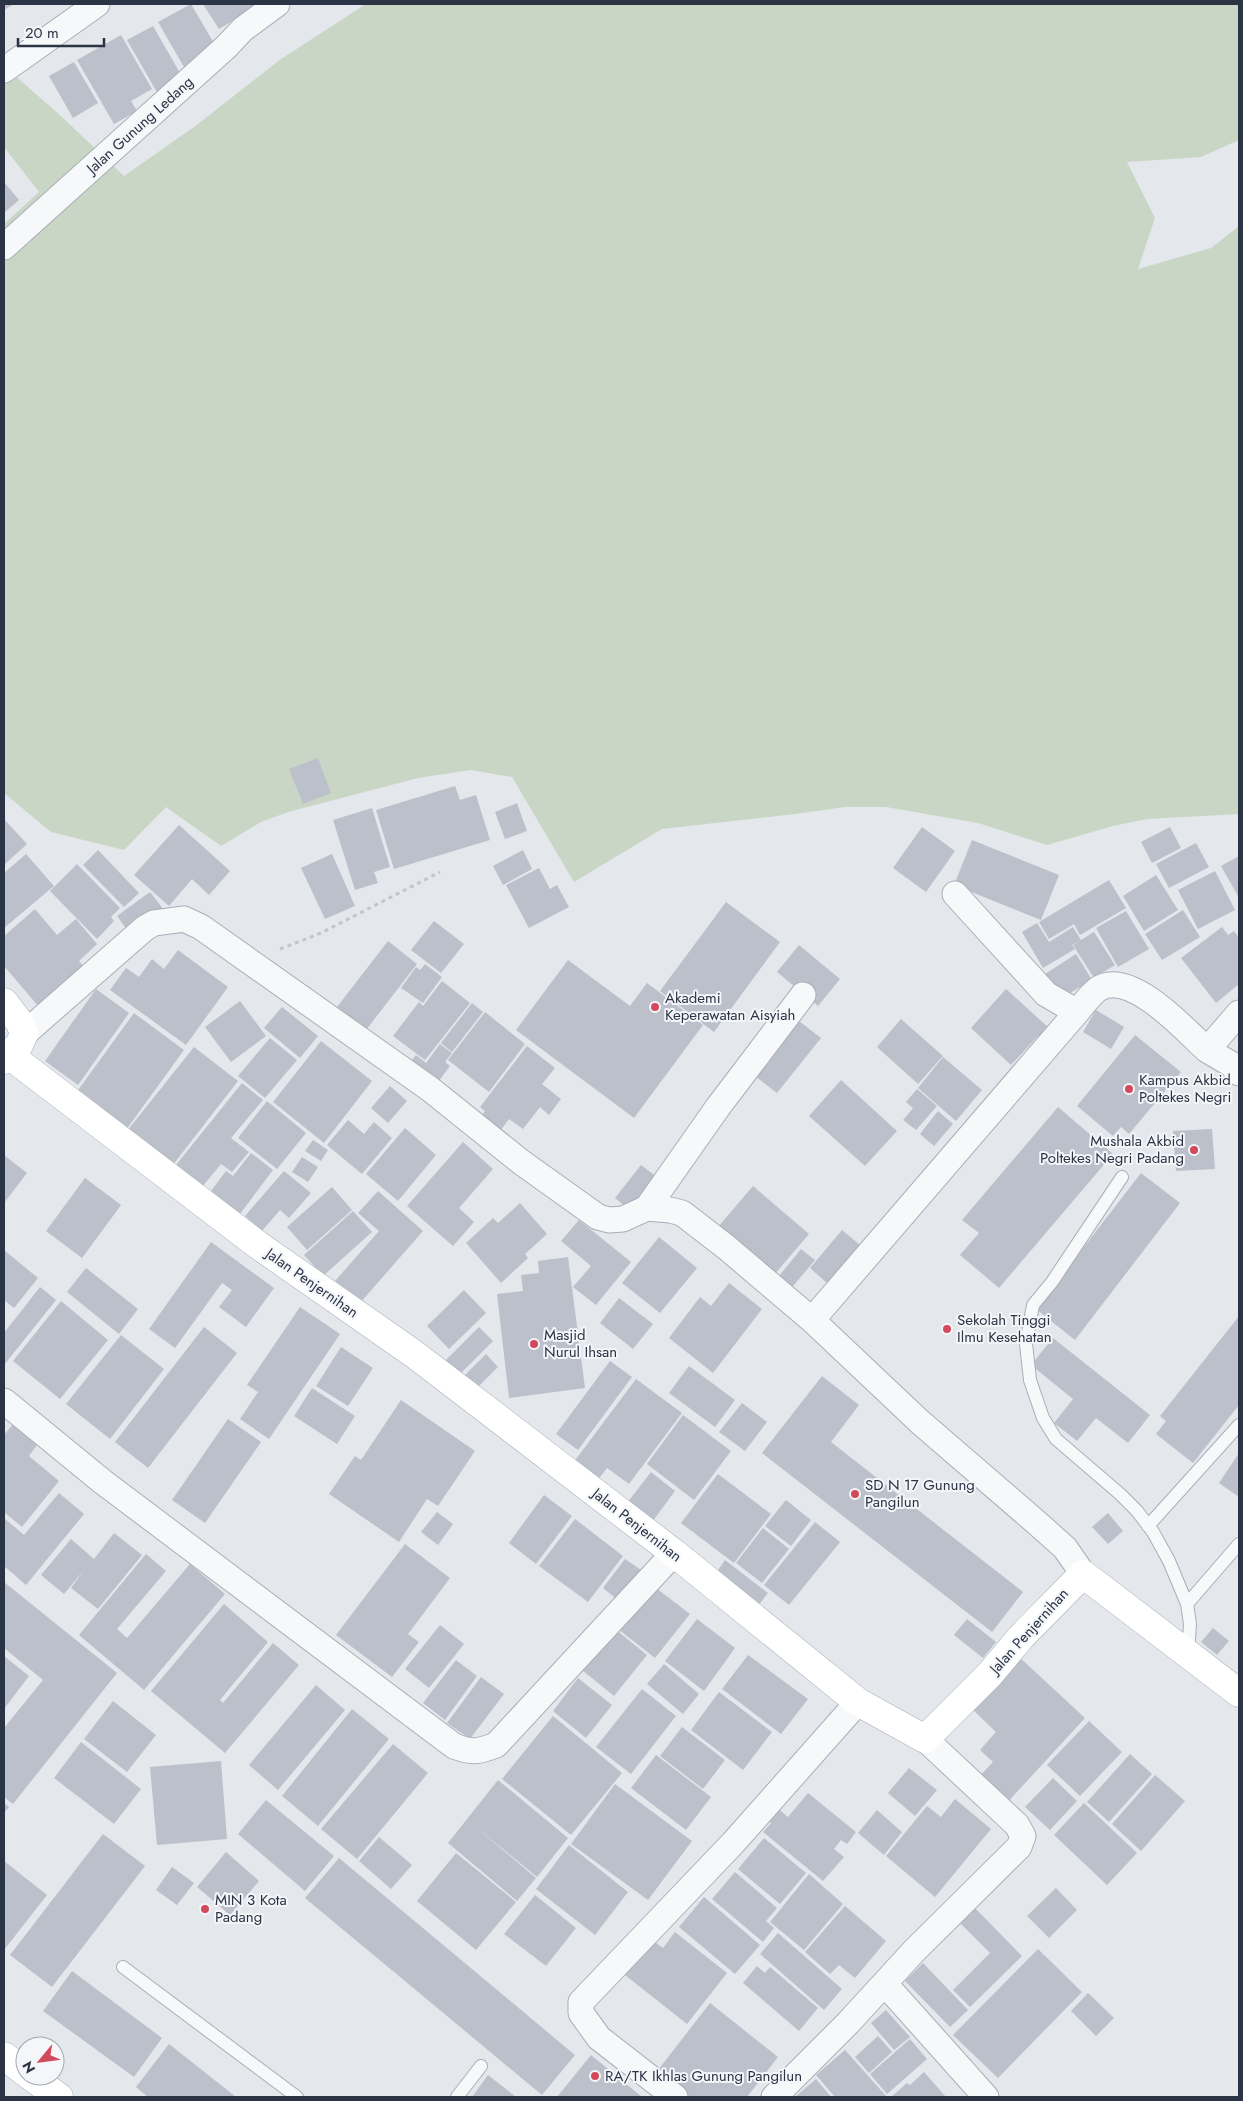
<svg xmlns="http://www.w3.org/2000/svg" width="1243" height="2101" font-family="Jost,sans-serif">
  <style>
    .green { fill: #c9d6c5 }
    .building { fill: #bbc0ca }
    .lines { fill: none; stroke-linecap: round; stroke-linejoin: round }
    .lane-casing { stroke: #a9aeb7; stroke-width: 14 }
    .street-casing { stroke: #a9aeb7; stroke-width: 27 }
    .secondary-casing { stroke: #a9aeb7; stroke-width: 29 }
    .path { stroke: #c2c5cb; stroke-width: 3; stroke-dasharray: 4 4; stroke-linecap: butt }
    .lane { stroke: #f7f8fa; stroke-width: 12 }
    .street { stroke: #f7f8fa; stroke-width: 25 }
    .secondary { stroke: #fff; stroke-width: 28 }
    .poi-dot { fill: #d1495b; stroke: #f4f6f9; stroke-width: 2 }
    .labels { text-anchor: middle; stroke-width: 4; stroke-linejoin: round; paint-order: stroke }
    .street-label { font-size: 15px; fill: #2b3445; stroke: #f4f6f9 }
    .poi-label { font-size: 15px; fill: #2b3445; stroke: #f4f6f9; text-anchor: start }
  </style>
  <rect width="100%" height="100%" fill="#e4e7ec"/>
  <!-- green -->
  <path class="green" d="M366,4H1239V140L1201,157L1127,162L1155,218L1138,269L1211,248L1239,226V814L1147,819L1113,826L1047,845L978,823L886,807H845L795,814L662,829L574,882L512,777L471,770L418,778L288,812L261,822L221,846L166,807L124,850L51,832L4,793V224L39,192L4,147V80L12,73L62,117L124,176L194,127L281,59Z"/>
  <!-- building -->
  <path class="building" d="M4,4H14L4,10Z
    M191,4L215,45L195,57L201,67L188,74L158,22Z
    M203,4H260L219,29Z
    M153,26L184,80L158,94L127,40Z
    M121,35L152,89L131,101L137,111L114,124L77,60Z
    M74,62L98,103L73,118L49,76Z
    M4,182L19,200L4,213Z
    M318,758L331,793L303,804L289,769Z
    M455,786L460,800L476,795L490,840L394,869L376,810Z
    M517,803L527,831L505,839L495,812Z
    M372,808L390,867L374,872L378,883L355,890L333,820Z
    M4,819L27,844L4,865Z
    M179,825L230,871L209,895L192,879L169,906L134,875Z
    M922,827L955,851L926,892L893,868Z
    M1170,827L1181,848L1152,863L1141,842Z
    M972,840L1059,875L1041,920L954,885Z
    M1196,843L1209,867L1169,888L1156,864Z
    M98,850L139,893L124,907L83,865Z
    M523,850L532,869L503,885L493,866Z
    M26,854L54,886L4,928V873Z
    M332,854L355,906L325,919L301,868Z
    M1239,856V895L1238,896L1221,866Z
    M77,864L120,908L111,917L114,921L97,939L50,891Z
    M539,868L550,889L557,885L569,907L529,928L506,885Z
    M1215,871L1235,910L1198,929L1178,890Z
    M1156,875L1178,910L1144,931L1123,896Z
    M1109,880L1126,908L1080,935L1074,924L1049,939L1039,922Z
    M150,892L164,910L130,934L117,916Z
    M726,902L780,942L714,1032L660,991Z
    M35,909L57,935L76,919L97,944L79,961L85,968L39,1007L4,966V936Z
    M1183,910L1200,937L1162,960L1145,934Z
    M1126,911L1149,949L1118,967L1096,928Z
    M434,921L464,944L441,973L411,950Z
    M1037,923L1049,942L1073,927L1081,940L1072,945L1075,949L1043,968L1022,932Z
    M1222,927L1228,935L1234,931L1239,938V984L1216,1003L1181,958Z
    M1094,932L1115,965L1094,978L1073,945Z
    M388,941L417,964L366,1030L337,1007Z
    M799,945L840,979L818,1006L777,972Z
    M178,950L228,987L186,1045L110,990L126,968L139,977L152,959L164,969Z
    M1076,954L1092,980L1060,999L1045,974Z
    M568,960L630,1006L647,983L703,1025L634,1118L516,1030Z
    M425,964L442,977L423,1003L401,988L416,967L420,970Z
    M442,981L470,1003L425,1060L393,1036L419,1002L423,1006Z
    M96,989L129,1013L78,1085L45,1061Z
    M1006,989L1050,1029L1042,1039L1038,1036L1011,1065L971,1028Z
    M240,1001L266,1036L231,1062L205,1027Z
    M472,1003L483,1012L452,1052L441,1043Z
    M282,1007L318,1036L300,1058L264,1028Z
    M1096,1010L1124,1027L1111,1049L1083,1032Z
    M485,1012L525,1044L489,1092L448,1060Z
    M134,1013L184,1050L126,1130L76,1093Z
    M901,1019L943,1056L918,1084L877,1047Z
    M799,1021L821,1038L777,1093L755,1076Z
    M1135,1035L1181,1072L1129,1134L1121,1127L1113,1136L1077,1106Z
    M270,1038L297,1060L265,1098L238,1076Z
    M321,1041L372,1081L324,1143L273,1102Z
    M440,1044L452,1053L445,1062L450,1066L435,1086L408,1065L416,1055L426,1063Z
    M527,1046L555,1068L542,1084L561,1099L549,1115L540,1107L523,1129L509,1119L497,1135L479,1120L485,1111L480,1107Z
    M194,1047L238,1081L172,1166L127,1131Z
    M943,1057L982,1090L956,1121L918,1088Z
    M841,1080L897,1131L865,1166L809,1116Z
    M242,1083L263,1100L231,1138L249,1152L232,1172L221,1164L202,1187L176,1165Z
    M390,1086L407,1101L388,1123L371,1108Z
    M917,1089L937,1106L916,1130L903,1120L913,1108L906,1102Z
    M267,1101L306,1133L277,1169L238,1138Z
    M1058,1107L1113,1154L999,1288L960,1255L979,1233L962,1220Z
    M938,1111L953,1124L934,1146L920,1134Z
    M348,1120L364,1134L374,1122L392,1138L362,1174L327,1145Z
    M405,1128L436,1155L398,1201L366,1174Z
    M1212,1129L1215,1169L1176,1171L1173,1131Z
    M313,1140L328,1150L321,1161L305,1151Z
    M463,1142L493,1169L459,1208L474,1222L453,1246L407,1206Z
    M251,1153L273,1170L240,1214L211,1191L226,1171L233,1176Z
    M4,1155L27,1173L4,1203Z
    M302,1157L318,1167L308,1182L292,1172Z
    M641,1165L657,1177L631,1211L615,1198Z
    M284,1171L311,1193L289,1218L280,1210L262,1231L245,1216Z
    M1141,1173L1180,1203L1075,1340L1036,1309Z
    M85,1178L121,1205L82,1258L46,1231Z
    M753,1186L809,1234L774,1275L718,1227Z
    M332,1187L352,1210L307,1250L287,1227Z
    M378,1191L423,1231L360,1303L335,1281L379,1231L358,1213Z
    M520,1203L547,1234L525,1254L528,1258L501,1283L466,1243L493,1218L498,1223Z
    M353,1211L372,1232L323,1276L304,1255Z
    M579,1220L631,1262L596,1305L573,1287L591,1266L561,1241Z
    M842,1230L860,1245L828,1284L810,1268Z
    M659,1237L697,1268L660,1313L622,1283Z
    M211,1242L274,1288L246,1327L219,1307L232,1290L222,1283L175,1348L149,1329Z
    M801,1249L815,1260L788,1292L775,1281Z
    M4,1250L38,1278L14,1308L4,1300Z
    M568,1257L585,1388L509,1398L497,1294L523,1291L521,1275L539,1273L538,1261Z
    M86,1268L138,1309L119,1334L67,1292Z
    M729,1283L762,1309L713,1373L669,1338L700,1297L711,1306Z
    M40,1287L56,1300L4,1365V1333Z
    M464,1290L486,1313L449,1349L427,1326Z
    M619,1298L653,1324L633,1349L600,1323Z
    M61,1301L108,1340L60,1399L13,1361Z
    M300,1307L340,1334L269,1439L240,1419L258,1392L247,1385Z
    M1239,1316V1405L1193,1463L1156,1434L1166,1421L1160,1416Z
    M204,1327L237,1353L148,1468L115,1442Z
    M479,1327L493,1341L460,1374L446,1360Z
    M121,1335L164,1369L110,1439L66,1404Z
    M1053,1338L1150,1415L1128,1443L1096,1418L1077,1441L1054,1423L1073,1399L1031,1365Z
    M341,1347L373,1368L348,1406L316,1386Z
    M486,1354L498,1367L475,1390L463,1377Z
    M610,1361L632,1377L578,1450L556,1434Z
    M689,1366L735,1400L715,1427L669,1393Z
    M822,1376L859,1405L831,1442L1023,1592L992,1632L762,1453Z
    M636,1379L682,1413L629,1484L607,1468L597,1481L573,1463Z
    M312,1388L355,1416L337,1444L294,1416Z
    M401,1400L475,1451L438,1506L427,1499L399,1542L329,1494L355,1456L361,1460Z
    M742,1403L767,1422L745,1451L719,1432Z
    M683,1415L731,1451L694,1500L647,1464Z
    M228,1419L261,1442L205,1523L172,1500Z
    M13,1424L37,1445L29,1456L59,1481L22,1527L4,1512V1435Z
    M1239,1453V1497L1219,1483Z
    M651,1472L675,1491L649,1526L624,1507Z
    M718,1474L771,1514L734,1563L681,1523Z
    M59,1493L84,1514L26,1585L4,1566V1518L24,1535Z
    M544,1495L572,1516L536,1564L509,1543Z
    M786,1500L811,1520L791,1546L765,1526Z
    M437,1512L453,1524L438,1545L421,1532Z
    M1108,1513L1123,1531L1108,1544L1092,1527Z
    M575,1519L623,1556L588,1602L539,1566Z
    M815,1522L840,1542L789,1605L764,1585Z
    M763,1528L789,1549L762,1583L736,1563Z
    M114,1533L142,1555L98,1609L71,1588L84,1570L64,1594L41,1575L71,1539L94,1559Z
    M405,1544L450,1578L408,1634L419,1642L392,1677L336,1635Z
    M146,1554L166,1571L117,1629L127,1638L190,1564L225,1594L144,1690L79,1635Z
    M625,1559L641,1570L618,1600L603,1588Z
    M725,1560L768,1593L754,1611L712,1579Z
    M4,1582L117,1673L13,1804L4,1797V1728L43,1680L4,1648Z
    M652,1585L690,1614L655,1658L618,1629Z
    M224,1604L268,1642L220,1700L223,1703L273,1643L299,1665L225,1753L151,1691Z
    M697,1619L735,1648L704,1691L665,1661Z
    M967,1619L996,1642L983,1658L954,1635Z
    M440,1625L464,1644L429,1688L405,1669Z
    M1213,1628L1229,1641L1217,1655L1201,1642Z
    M615,1629L647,1655L614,1696L582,1670Z
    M748,1655L808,1699L781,1734L722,1689Z
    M1017,1655L1085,1718L1005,1805L977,1779L993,1762L980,1750L996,1732L970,1707Z
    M4,1656L29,1676L4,1709Z
    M456,1660L477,1676L445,1720L423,1703Z
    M664,1664L699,1694L683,1714L647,1684Z
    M481,1677L504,1694L470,1739L447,1723Z
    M578,1678L612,1705L586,1738L553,1711Z
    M316,1685L345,1710L278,1790L249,1765Z
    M642,1689L676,1716L631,1774L596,1747Z
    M719,1692L772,1732L743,1770L691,1730Z
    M113,1701L156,1735L127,1772L84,1739Z
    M352,1709L389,1739L318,1826L282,1796Z
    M553,1716L622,1773L571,1835L502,1779Z
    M1089,1721L1122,1752L1080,1796L1047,1765Z
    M682,1727L725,1760L703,1789L660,1756Z
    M81,1742L141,1789L114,1824L54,1778Z
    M393,1744L428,1773L357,1859L321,1829Z
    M1130,1754L1152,1774L1109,1822L1087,1802Z
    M656,1755L711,1797L686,1830L631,1788Z
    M221,1761L227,1839L157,1845L150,1767Z
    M909,1768L937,1790L915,1816L888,1793Z
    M1155,1775L1185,1801L1141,1851L1112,1824Z
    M1053,1778L1077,1801L1050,1830L1025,1807Z
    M498,1780L568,1838L537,1877L471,1823L536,1878L517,1901L448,1843Z
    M615,1784L692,1841L648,1900L571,1844Z
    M808,1793L856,1832L847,1844L841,1840L834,1849L844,1857L823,1881L763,1832L771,1823L764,1817L774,1805L788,1817Z
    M955,1799L991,1829L935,1897L886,1856L927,1806L941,1817Z
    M266,1800L334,1856L305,1891L238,1834Z
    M4,1803L9,1807L4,1813Z
    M1084,1803L1137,1853L1107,1885L1054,1835Z
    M877,1810L902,1832L884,1855L858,1833Z
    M103,1834L145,1866L52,1987L10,1955Z
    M379,1837L412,1865L391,1889L359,1861Z
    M764,1838L806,1873L780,1904L738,1869Z
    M569,1845L628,1892L595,1935L536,1889Z
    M226,1852L259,1881L230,1915L197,1887Z
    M456,1853L516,1902L476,1950L417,1901Z
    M339,1858L575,2055L542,2095L305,1898Z
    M4,1861L47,1895L4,1950Z
    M172,1867L194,1883L177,1905L156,1890Z
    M735,1872L777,1908L766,1921L774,1928L763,1942L712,1899Z
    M809,1874L843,1904L804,1950L770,1922Z
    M1056,1888L1077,1910L1049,1938L1027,1916Z
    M535,1895L576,1928L546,1966L504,1934Z
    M704,1897L760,1945L735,1974L679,1927Z
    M845,1906L886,1941L855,1978L839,1965L830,1974L805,1952Z
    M974,1907L1022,1956L970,2007L953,1990L990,1953L959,1922Z
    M675,1932L727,1973L687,2024L625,1975L652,1940L663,1948Z
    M778,1933L842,1989L824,2010L760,1954Z
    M1038,1949L1082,1992L998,2078L953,2035Z
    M923,1963L968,2010L950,2027L905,1981Z
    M757,1966L765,1973L770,1967L818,2008L799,2031L743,1983Z
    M72,1971L162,2038L134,2077L43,2011Z
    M1088,1993L1114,2018L1096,2036L1071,2011Z
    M710,2003L778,2057L747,2097H685L655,2074Z
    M886,2010L910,2037L894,2050L871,2023Z
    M878,2036L892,2052L869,2073L855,2057Z
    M910,2039L927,2059L887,2094L870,2074Z
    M169,2044L236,2097H148L136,2087Z
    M845,2050L887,2097H835L816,2075Z
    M591,2055L642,2097H557Z
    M924,2072L946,2097H891L907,2083L910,2085Z
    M488,2075L516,2097H472Z
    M816,2079L831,2097H795Z"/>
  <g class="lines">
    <!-- lane casing -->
    <g class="lane-casing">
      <path id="lane" d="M1122,1177L1052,1282L1033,1305L1026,1344L1030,1380L1043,1418L1056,1439L1120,1494L1137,1511L1153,1532L1169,1561L1187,1604L1190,1624L1188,1653
        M1148,1526L1239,1425
        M1187,1604L1239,1544
        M123,1967L297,2097
        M457,2097L481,2066"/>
    </g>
    <!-- street casing -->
    <g class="street-casing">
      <path id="street" d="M4,70L97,4
        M4,247L226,47L243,29L277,4
        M955,894L1046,994L1077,1012C1083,1005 1090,995 1098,989C1130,968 1185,1030 1207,1050
        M1239,1013L1207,1050L1231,1064L1239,1073
        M24,1034L145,928L154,923L184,919L201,927L430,1089L521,1162L598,1217L609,1220L623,1219L647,1208L718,1107L803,995
        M647,1208L670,1210L682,1213L726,1247L812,1320L920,1422L1037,1523L1065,1548L1083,1574
        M812,1320L1077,1012
        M4,1401L103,1482L454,1746C472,1753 478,1752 496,1745L674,1553
        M885,1984L986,2097
        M675,2097L599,2038L581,2013V2002L733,1843L858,1702
        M774,2097L848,2023L914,1951L1019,1847L1023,1836L1017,1825L925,1739"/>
    </g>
    <!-- secondary casing -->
    <g class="secondary-casing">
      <path id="secondary" d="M4,1002L20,1023L24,1034L19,1045L4,1060
        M9,1055L258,1245L414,1354L674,1553L858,1702L925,1739L990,1674L1021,1637L1083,1574L1239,1693
        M4,2056L25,2072
        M30,2076L59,2097"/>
    </g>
    <!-- path -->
    <path class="path" d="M280,949L321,933L440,872"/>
    <!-- lane -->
    <use href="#lane" class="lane"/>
    <!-- street -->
    <use href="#street" class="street"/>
    <!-- secondary -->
    <use href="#secondary" class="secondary"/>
  </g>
  <!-- markers -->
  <g class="poi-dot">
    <circle cx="655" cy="1007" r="5"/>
    <circle cx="1129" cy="1089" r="5"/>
    <circle cx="1194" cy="1150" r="5"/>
    <circle cx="947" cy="1329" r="5"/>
    <circle cx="534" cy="1344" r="5"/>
    <circle cx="855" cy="1494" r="5"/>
    <circle cx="205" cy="1909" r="5"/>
    <circle cx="595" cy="2076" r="5"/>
  </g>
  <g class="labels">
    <!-- street labels -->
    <g class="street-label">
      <text transform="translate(140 125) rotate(-42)" y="5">Jalan Gunung Ledang</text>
      <text transform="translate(312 1283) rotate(35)" y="5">Jalan Penjernihan</text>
      <text transform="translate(637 1525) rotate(38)" y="5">Jalan Penjernihan</text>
      <text transform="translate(1029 1631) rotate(-48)" y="5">Jalan Penjernihan</text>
    </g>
    <!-- poi labels -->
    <g class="poi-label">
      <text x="665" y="1003">Akademi<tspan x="665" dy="17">Keperawatan Aisyiah</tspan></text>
      <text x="1139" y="1085">Kampus Akbid<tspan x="1139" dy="17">Poltekes Negri</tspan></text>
      <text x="1184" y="1146" text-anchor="end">Mushala Akbid<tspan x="1184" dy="17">Poltekes Negri Padang</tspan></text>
      <text x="957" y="1325">Sekolah Tinggi<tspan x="957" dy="17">Ilmu Kesehatan</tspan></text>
      <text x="544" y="1340">Masjid<tspan x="544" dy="17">Nurul Ihsan</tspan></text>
      <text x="865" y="1490">SD N 17 Gunung<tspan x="865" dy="17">Pangilun</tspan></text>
      <text x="215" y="1905">MIN 3 Kota<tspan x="215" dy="17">Padang</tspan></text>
      <text x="605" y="2081">RA/TK Ikhlas Gunung Pangilun</text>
    </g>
  </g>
  <!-- border -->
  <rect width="1243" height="2101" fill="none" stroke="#2b3445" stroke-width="10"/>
  <!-- north arrow -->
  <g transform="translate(40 2061) rotate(241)"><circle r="24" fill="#f4f6f9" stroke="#a4a8b1"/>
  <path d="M0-4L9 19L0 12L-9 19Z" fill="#d1495b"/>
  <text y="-8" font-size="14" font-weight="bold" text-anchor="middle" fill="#2b3445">N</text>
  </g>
  <!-- scale -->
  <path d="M18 38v8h86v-8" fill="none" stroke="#2b3445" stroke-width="2.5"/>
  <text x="25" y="38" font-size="15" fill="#2b3445" stroke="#f4f6f9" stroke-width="4" paint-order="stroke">20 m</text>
</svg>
